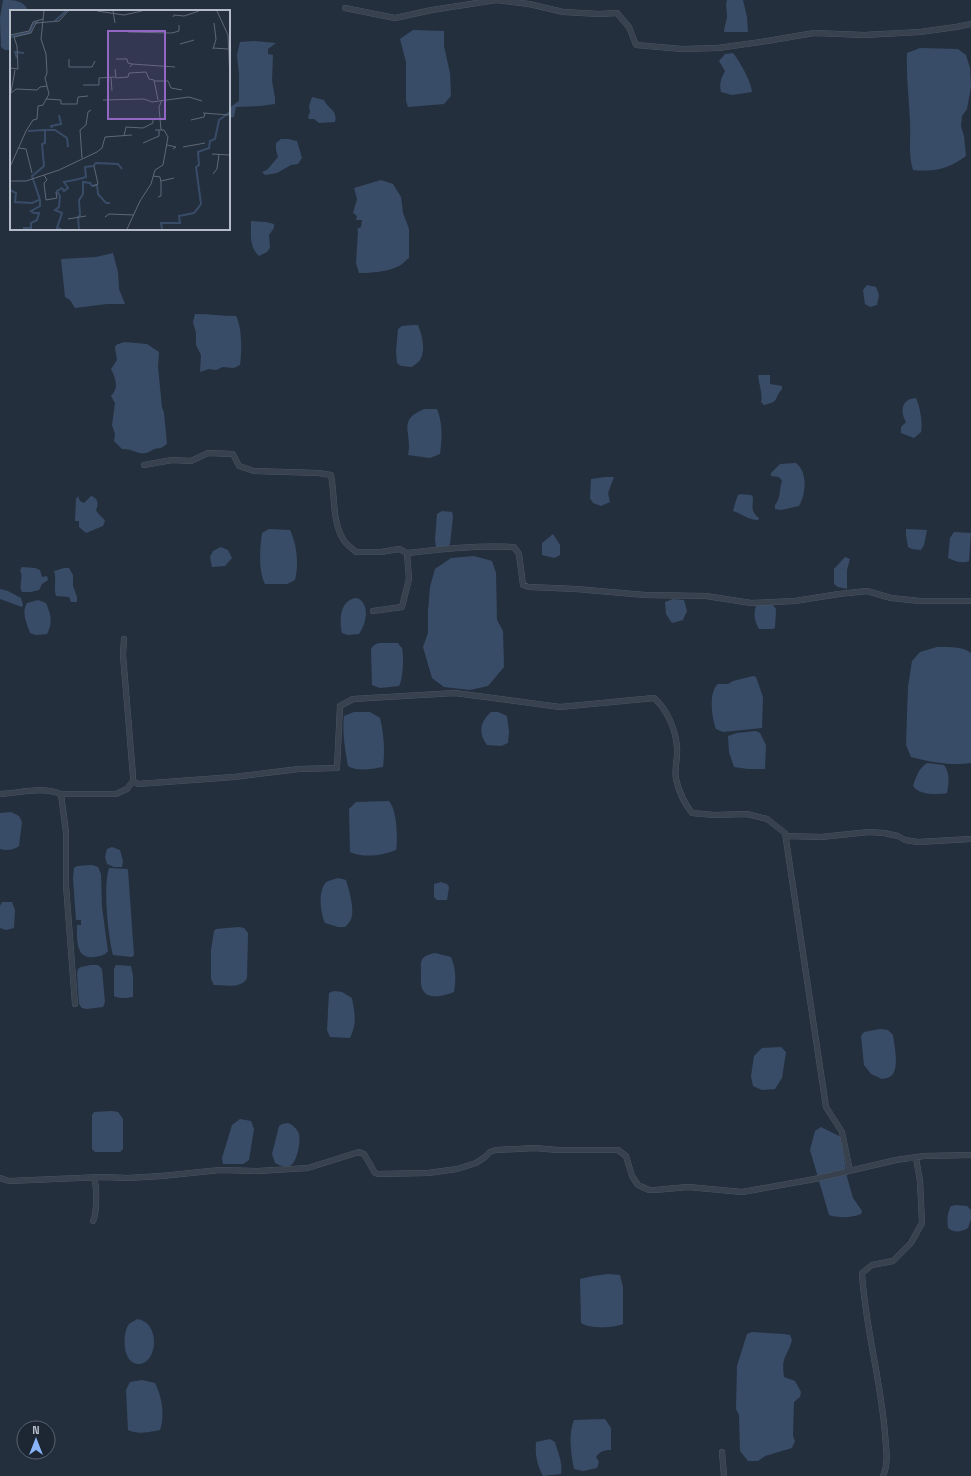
<svg xmlns="http://www.w3.org/2000/svg" width="971" height="1476" font-family="'Space Grotesk',sans-serif">
  <style>
    .water { fill: #394c67 }
    .lines { fill: none; stroke-linecap: round; stroke-linejoin: round }
    .street-casing { stroke: #565f6c; stroke-width: 6 }
    .street { stroke: #38414e; stroke-width: 5.5 }
    .inset-river { fill: none; stroke: #394c67; stroke-width: 2 }
    .inset-road { fill: none; stroke: #5e6776; stroke-width: 1 }
    .view { fill: #9266c3; fill-opacity: 0.15; stroke: #9266c3; stroke-width: 2 }
    .inset-edge { fill: none; stroke: #b4bcc9; stroke-width: 2 }
  </style>
  <rect width="100%" height="100%" fill="#242f3e"/>
  <!-- water -->
  <path class="water" d="M3,0C14,0 24,0 28,11H11V50H5L1,47L0,18Z
    M727,0H743L747,17L748,32H724C724,26 727,22 727,16C727,10 725,6 727,0Z
    M413,30L444,31V46L450,73L451,96L444,104L408,107L406,101V62L400,39Z
    M253,41L276,43L268,49V54L273,55L272,81L275,98V104L260,106L236,107L234,117L229,118V108L239,101V74L237,55L240,42Z
    M920,48L958,49L966,55L970,68L971,87L967,109L962,116L961,126L964,136L966,156C948,169 936,172 913,170C908,154 911,138 910,121C909,98 906,76 907,53Z
    M733,53C740,62 751,81 752,92L732,95L721,92C719,84 721,78 725,71L719,61L725,54Z
    M312,97L324,100C328,109 338,110 335,122L319,123L314,119H309L308,117L310,112L309,106Z
    M281,139H288L297,141L302,158L298,164L291,165L277,173L265,175L262,172L267,170L278,157L276,150V143Z
    M381,180L393,184L401,197L403,213L409,229V258C406,260 403,264 399,266C387,272 372,273 359,273L356,263L358,231L357,229L361,227L362,220H356L357,216L353,213L357,199L354,188Z
    M251,221L266,222L274,224V228L269,235L270,248L267,252L259,256C249,247 251,234 251,221Z
    M113,253L118,272L119,289L125,304H107L75,308L70,300L65,297L61,259L96,257Z
    M867,285L876,287L879,295L877,305L870,307L865,304L863,290Z
    M195,314C209,314 222,316 236,316C242,327 242,352 240,365L234,368L223,367L216,370L209,369L200,372L201,355L196,345V333L193,322Z
    M413,325H418C422,335 426,350 420,360C418,363 414,365 412,367L401,366L397,363L396,351L398,329L402,326Z
    M124,342L147,344L159,352L158,367L162,407L164,413L167,444L161,448C154,448 152,451 146,453C138,455 132,448 122,449L114,441L115,434L112,425L115,403L111,396C119,388 116,379 111,369L117,360L115,348L116,345Z
    M758,375H770V384L782,386V389C773,399 781,401 764,405L761,402C763,394 759,385 758,375Z
    M916,398C920,407 923,423 921,432L914,438L901,433V427L906,422C900,412 901,399 916,398Z
    M424,409H437C443,424 442,439 440,454L430,458L408,455C413,432 396,421 424,409Z
    M796,463C808,472 806,494 799,506L781,510L775,509V505C781,498 779,490 782,481L779,477L771,476V473L780,464Z
    M605,477H614L608,493L610,502L601,506L593,503L590,498L591,479Z
    M741,494L751,495L753,497C753,507 750,511 759,518L758,520C748,520 743,514 733,511C733,510 737,497 738,495Z
    M78,496L80,501L84,503L91,496C98,498 99,504 96,510C98,515 103,517 105,521L103,526L86,533L79,527V521H75L76,499Z
    M442,511L452,512L453,517L450,544L448,547L436,548L435,539L437,514Z
    M269,529L290,530C297,545 299,564 295,580L287,584H265C258,570 260,548 262,533Z
    M906,529L927,530L924,545L921,550L912,549L908,547L906,535Z
    M954,532L971,533L969,561C963,564 954,561 948,558L950,538Z
    M553,534L560,545V555L554,558L542,555V543Z
    M221,547L228,550L232,558L225,566L212,567L210,557L213,551Z
    M474,556L492,561L496,573L497,620L503,631L504,667L488,686L470,690L444,687L432,678L423,647L428,633V611L430,587L435,569L451,558Z
    M845,557L850,559L847,570V589L838,587L834,584V569Z
    M22,567L35,568L40,570L42,577L47,576L48,580L42,584L39,590L31,592H22C18,586 24,578 20,570Z
    M64,568H69L73,575V586L77,597V602H71L69,597L56,596C53,586 57,580 54,571Z
    M0,589L8,591L21,598L23,605L22,607L0,599Z
    M357,598C371,604 366,624 359,634L348,635L342,633C339,620 340,599 357,598Z
    M673,599L684,600L687,611L683,620L672,623L666,614L665,602Z
    M38,600L46,603C51,615 53,622 47,634L36,635L30,633C27,623 21,613 27,603Z
    M766,604L773,605L776,609L775,628L773,629H759C755,622 753,614 756,606Z
    M379,643H398C399,645 401,647 402,648C404,655 403,681 399,686L380,688L372,685L371,649L374,645Z
    M937,647C947,647 963,646 971,653V763C951,766 930,762 911,757L906,745L908,687L912,661L920,652Z
    M753,676L756,677L763,697L762,728L723,732L716,729C712,719 708,692 718,684H728L733,681Z
    M354,712H370L380,718C384,734 385,751 383,767C371,769 358,772 348,766C345,750 342,732 344,716Z
    M491,712H498L507,716L509,732L508,743L501,746L487,745C478,733 480,722 491,712Z
    M756,731L760,733L766,745L765,769H748L734,767L729,752L728,736L737,733Z
    M927,763L944,765C950,773 949,783 947,793C938,795 918,795 913,786C916,777 919,768 927,763Z
    M389,801C397,810 398,839 396,850C382,856 364,858 350,852L349,809L356,802Z
    M11,812L19,816L22,822L19,846C14,850 6,851 0,849V813Z
    M112,847L120,850L123,861L122,867H114L107,864L105,857L107,849Z
    M92,865L98,867L101,874L102,907L108,951C104,956 100,956 94,957C75,960 77,937 77,925H81V920H76L73,879L74,868L77,866Z
    M109,868L127,869L128,870L134,955L132,957L113,955C108,936 103,887 109,868Z
    M338,878L346,880C349,890 355,910 351,919C350,922 347,925 345,927H338L325,923C321,914 318,895 324,885C327,880 333,880 338,878Z
    M441,882L447,884L449,887L447,900H437L434,897V884Z
    M2,902H12L15,910L14,928L6,930L0,928V906Z
    M239,927L244,928L248,933L247,978C242,989 224,985 214,985L211,979V950L214,931L216,929Z
    M435,953L451,957C456,969 456,979 454,992C446,995 430,1000 424,992C420,987 421,979 421,973C421,968 420,962 423,958C426,955 431,954 435,953Z
    M91,965H98L102,969L105,1002L103,1007L87,1009L82,1008L79,1004L77,974L78,969L81,967Z
    M116,965L131,966L133,976V997C127,998 119,999 114,996V969Z
    M334,991L342,992L352,998C355,1015 357,1023 350,1038L330,1037L327,1030L329,993Z
    M880,1029L888,1030L893,1035C894,1044 900,1069 891,1076C889,1078 885,1078 882,1079L871,1074L864,1065L861,1036L864,1032Z
    M781,1047L786,1052L782,1078L775,1089L762,1090L753,1086L751,1076L754,1056L762,1048Z
    M112,1111L118,1112L123,1119V1149L120,1152H95L92,1149V1115L94,1112Z
    M240,1119L251,1121L254,1129L249,1160L243,1164H223L222,1158L232,1125Z
    M288,1123C293,1125 297,1129 299,1134C301,1141 297,1163 290,1166C285,1168 279,1165 275,1163L272,1154L279,1126L282,1124Z
    M821,1127L841,1137L847,1177L853,1198L862,1211L861,1214C852,1218 838,1218 829,1215L810,1150L815,1131Z
    M956,1205L967,1206L971,1210V1219L968,1228C961,1232 954,1233 948,1228C947,1219 947,1214 951,1206Z
    M608,1274L620,1275L623,1287V1324C613,1328 590,1329 581,1323L580,1279L593,1276Z
    M137,1319C161,1322 158,1364 138,1364C122,1363 122,1333 129,1324C131,1322 135,1321 137,1319Z
    M752,1332L784,1334L790,1335L792,1340C787,1358 781,1356 784,1377L795,1381L801,1392L800,1397L794,1402L793,1436L795,1441L792,1448L765,1456L758,1461H748L740,1451L739,1415L736,1409L737,1366L747,1334Z
    M142,1380L155,1383C162,1397 165,1415 160,1430C149,1432 138,1435 128,1430L126,1390L130,1382Z
    M605,1419L611,1428V1450C604,1450 600,1451 596,1457L599,1462L597,1468L583,1471L574,1469C571,1454 568,1435 574,1420Z
    M550,1439L555,1442C558,1453 563,1463 561,1474L543,1476C537,1465 535,1454 536,1442Z"/>
  <g class="lines">
    <!-- street casing -->
    <g class="street-casing">
      <path id="street" d="M345,8L395,18L432,10L496,0L529,4L563,12L599,14L617,13L629,27L636,45L682,49L718,48L767,41L814,33L864,35L920,32L956,27L971,24
        M144,465L172,460L191,461L208,453L233,454L239,466L254,471L318,473L331,475C335,495 332,521 343,539C345,544 352,548 356,552H381L399,549L407,553L409,579L402,607L373,611
        M407,553C443,549 478,545 514,547L519,554L523,585L529,587L576,589L645,595L706,596L751,603L795,601L839,594L867,591L891,598L920,601H971
        M124,639L123,655L133,776V781L138,784L234,777L299,769L337,768L340,706L353,699L455,693L560,707L654,698C667,709 676,730 677,748C678,758 674,769 676,779C679,792 684,803 692,813L714,815L747,814L767,819L785,833L826,1107L842,1132L850,1171
        M0,794C21,793 41,786 61,794H116L127,789L133,781
        M61,794L66,832V885L75,1004
        M786,836L821,837L869,832L884,833L898,836L905,840L918,842L971,839
        M0,1178L9,1181L102,1177L128,1178L162,1176L220,1170L258,1171L308,1168L359,1152L364,1154L375,1173L378,1174L428,1173L457,1169L476,1163L485,1157L490,1152L496,1150L535,1148L558,1150H618L626,1156L632,1176L638,1185L649,1190H655L688,1187L742,1192L815,1179L896,1160L924,1156L971,1155
        M93,1221C97,1214 97,1186 94,1178
        M722,1452L724,1476
        M883,1476C889,1463 886,1448 885,1434C881,1380 865,1327 862,1273L872,1265L893,1261L911,1243L922,1223L920,1181L916,1158"/>
    </g>
    <!-- street -->
    <use href="#street" class="street"/>
  </g>
  <!-- overview -->
  <g transform="translate(10 10)">
    <rect width="220" height="220" fill="#242f3e"/>
    <path class="inset-river" d="M45,11L56,1M0,27L20,22L23,14L28,12M7,48L5,42L14,43M42,118L41,116L51,114L49,105M18,121L34,120M69,169L76,167L75,157L83,156L86,153L108,154L112,159M0,180L6,183L5,192L22,193L29,190M30,190L22,166L34,156L32,134L35,133V120H45L57,128L58,137M13,218H21V213L27,210L29,203H24L21,201L30,196V190M51,219L47,218L52,203L45,200L49,197L50,186L47,181L52,178L54,181L58,178L54,172L69,169M69,219L68,207L70,205L69,190L73,184V172L80,173L82,176L87,175L88,184L96,193H100M152,219L151,213H170L169,206L184,203L191,194L186,157L189,155L188,142L199,138L200,131L205,129L209,110L220,102"/>
    <path class="inset-road" d="M87,1L114,5L132,1M103,1L105,13M207,1L218,25L220,69M163,7L164,5L174,6L189,1M118,22L162,23L169,21V15M0,25L19,21L23,12L33,9M170,34L184,30M203,38L218,39M203,39L206,29L204,13M59,49V57H82L85,51M106,49H117L118,53L122,54L120,57M122,54L165,57M0,58L8,59L7,36L4,27L21,23L26,13L49,11L58,1M105,59L106,68L118,67L119,63L136,62L139,69L144,70L148,90M101,68L102,81M144,71H158L161,78L172,80M73,75H89V68L106,67M1,82L5,60M0,84L6,79L27,80L30,77L37,76M36,89L51,90V94H67L68,87L78,86M93,90L134,89L142,92L179,87L192,91M193,103L219,105M181,110L194,107L195,103M151,120L149,97L152,90M114,126L116,117L133,118L143,113V109M133,133L149,126V120M157,135L166,137L163,139M173,137L195,133M9,138L16,139L22,163M202,144L220,145M72,148L70,120L76,115L78,102L81,100M0,157L16,121L23,110L27,109L28,96L33,95L39,84L35,68L37,63L36,44L31,29L34,1M203,164L207,159L209,144M34,165L37,170L34,173L36,190L47,188L46,182M143,166L150,167L151,172V186L148,187M0,171H16L49,160L87,142L92,138L95,127L122,125M151,171L164,168M83,176L88,174L84,156M95,207L99,204L124,205M58,209L76,206M117,219L130,191L141,174L145,160L153,155L158,127L154,120H145"/>
    <path class="view" d="M98,21H155V109H98Z"/>
    <rect width="220" height="220" class="inset-edge"/>
  </g>
  <!-- north arrow -->
  <g transform="translate(36 1440)"><circle r="19" fill="#1d2633" stroke="#59626f"/>
  <path d="M0-3L7 15L0 10L-7 15Z" fill="#8ab4f8"/>
  <text y="-6" font-size="11" font-weight="bold" text-anchor="middle" fill="#b4bcc9">N</text>
  </g>
</svg>
